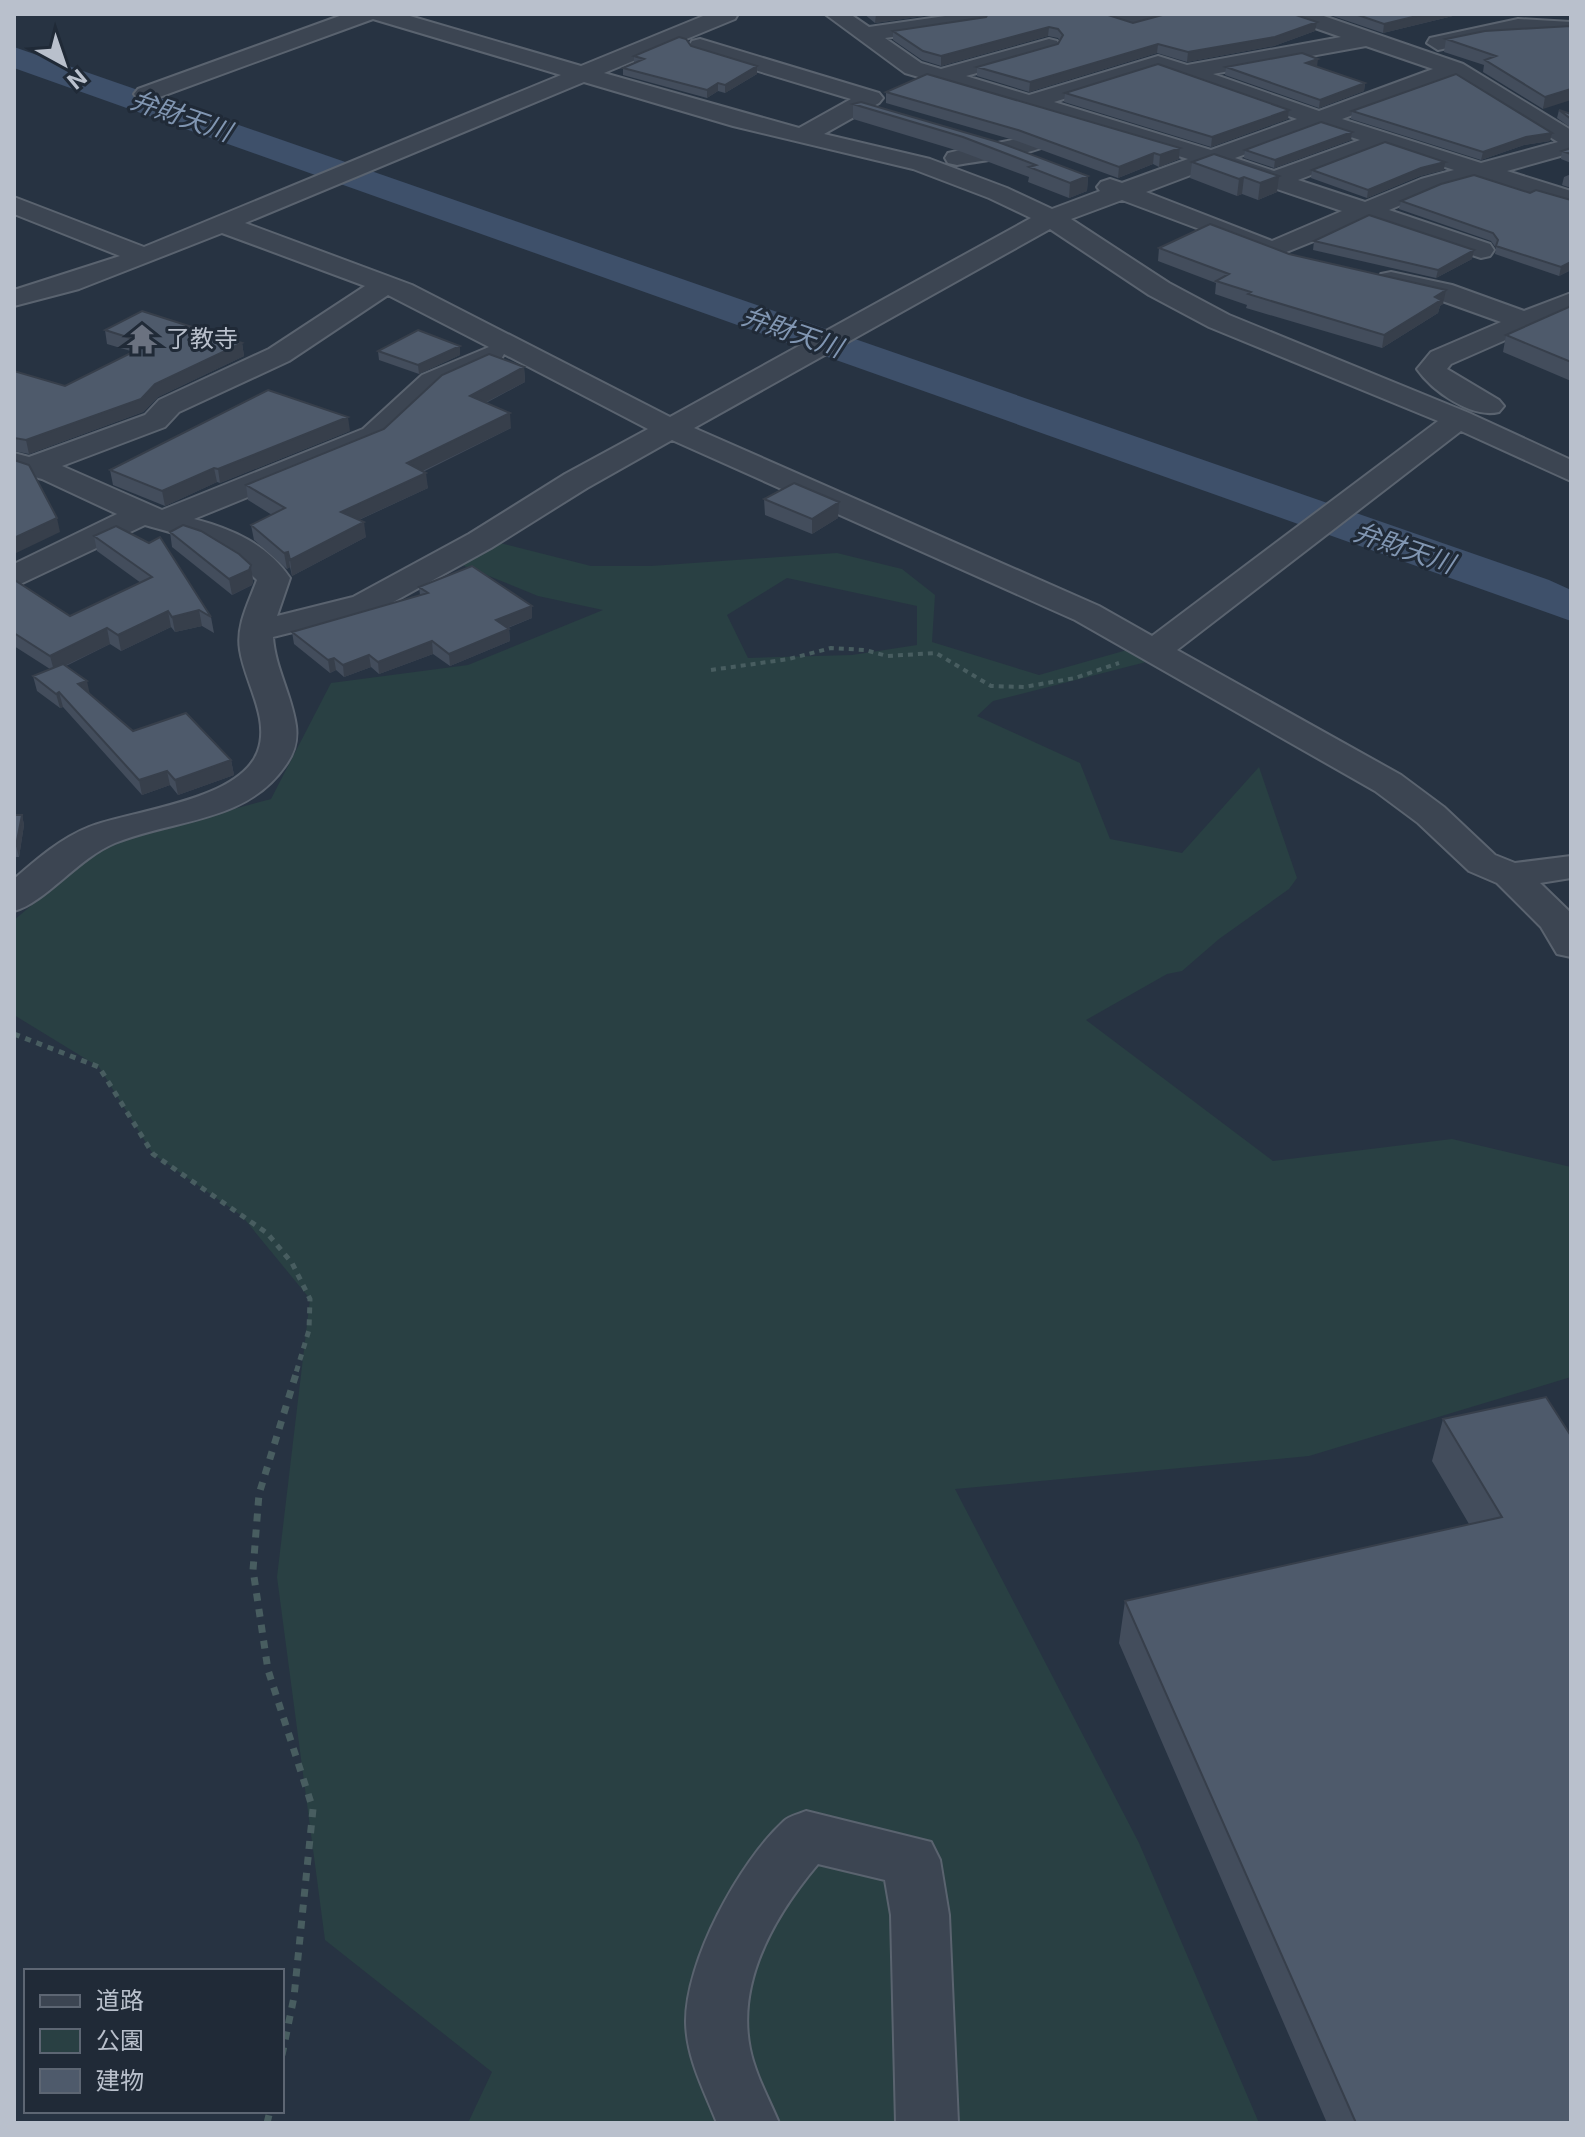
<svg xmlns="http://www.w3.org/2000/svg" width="1585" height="2137" font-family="Inter,'Noto Sans JP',sans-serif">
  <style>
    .green { fill: #294043; fill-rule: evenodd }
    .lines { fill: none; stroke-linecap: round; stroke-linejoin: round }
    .river { fill: #3e506a; fill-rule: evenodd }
    .minor-casing { stroke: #5a636f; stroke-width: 4 }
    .path-far2 { stroke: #485d60; stroke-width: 4; stroke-dasharray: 5 5; stroke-linecap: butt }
    .path-far1 { stroke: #485d60; stroke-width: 5; stroke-dasharray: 6 6; stroke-linecap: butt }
    .path { stroke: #485d60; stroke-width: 7; stroke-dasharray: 8 8; stroke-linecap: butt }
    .minor { fill: #3c4552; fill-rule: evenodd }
    .wall { fill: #434d5c }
    .shaded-wall { fill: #373f4b }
    .building { fill: #4e5a6b; stroke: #373f4b; stroke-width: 2 }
    .labels { text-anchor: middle; stroke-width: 6; stroke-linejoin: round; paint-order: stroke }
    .far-poi-label { font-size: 24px; fill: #b9c0cc; stroke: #202a37; text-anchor: start }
    .far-water-label { font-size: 26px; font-style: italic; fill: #8196b2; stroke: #202a37 }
  </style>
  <rect width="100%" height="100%" fill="#273342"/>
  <!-- green -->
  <path class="green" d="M496,542L591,566H651L837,553L902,569L935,595L932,642L1039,675L1127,650L1150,661L993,701L977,716L1080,763L1110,839L1182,853L1259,767L1297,878L1289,889L1219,939L1182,971L1167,974L1086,1020L1273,1161L1452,1139L1571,1167V1377L1309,1456L955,1489L1139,1843L1259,2123H468L492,2072L325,1940L277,1577L310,1299L242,1216L153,1154L99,1067L14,1015V920L105,844L271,799L331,683L468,665L603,610L538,596L447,559ZM787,578L917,606V645L852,655L748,658L727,615Z"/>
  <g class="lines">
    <!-- river -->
    <path class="river" d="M14,47L1549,580L1571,590V621L14,68Z"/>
    <!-- minor casing -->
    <g class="minor-casing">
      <path id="minor" d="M345,14H403L581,66L708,14H738L735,19L604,73L799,128L851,99L692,51L689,46L692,41L700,39L879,93L883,98L879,103L824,134L930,159L1007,188L1052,209L1100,191L1097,187L1101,182L1110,179L1122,183L1188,159L1084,126C1041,155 1007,157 957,165L948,163L945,158L948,153C990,142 1025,144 1062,119L905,73L825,14H850L869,27L959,14H985L988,18L985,23L977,25L885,38L921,63L941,69L1049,39L1057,41L1060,46L1057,51L966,76L1029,95L1158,56L1187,65L1341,37L1289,19L1286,14H1318L1463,64L1571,130V153L1507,171L1571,191V207L1480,178L1439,189L1389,210L1490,244L1494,250L1490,256L1481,258L1366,220L1274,257L1122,200L1071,219L1169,283L1229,315L1469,413L1571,460V481L1461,431L1177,650L1401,775L1444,807L1495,855L1515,863L1571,856V878L1540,883L1571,913V957L1557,954L1541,927L1497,883L1469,871L1418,823L1375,791L1075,620L672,440L587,488L491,548L377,611L273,637C275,668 292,695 296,726C298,742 294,754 285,766C246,823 173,819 115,843C78,858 45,903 14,911V879C37,859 61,838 89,827C133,810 240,801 258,751C270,718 245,683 240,650C236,625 249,602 257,580C219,543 194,539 145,525L14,587V564L117,514L42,479L14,471V453L29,457L145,415L159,400L269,349L365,286L222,233L79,289L14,306V290L120,256L14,214V197L144,247L561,75L373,19L154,99H138L134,94L138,89ZM1366,46L1433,69L1319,111L1213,74ZM1157,70L1297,119L1211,150L1054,102ZM1453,78L1558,142L1481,163L1342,119ZM584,82L733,126L913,169L989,198L1031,218L670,417L412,285L245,223ZM1320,127L1360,140L1274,171L1235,158ZM1384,147L1454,170L1421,179L1365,202L1298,180ZM1212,167L1342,211L1272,241L1146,192ZM1050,229L1149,295L1209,327L1438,421L1152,636L1099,606L694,428ZM388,295L489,347L422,375L363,429L162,510L62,466L165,427L179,412L289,361ZM504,354L648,429L565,474L469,534L353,597L277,616L290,578C267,544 232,529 194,519L385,441L442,387L500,361Z
        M1095,14H1173L1170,19L1131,29L1098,19Z
        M1518,19L1571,22V36L1518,33L1438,50L1427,43L1430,38Z
        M1391,272L1452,285L1524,311L1571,293V311L1451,364L1447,369L1499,400L1504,406L1499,412C1472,419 1432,391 1417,369L1431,352L1501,322L1434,298L1381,286L1378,280L1381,274Z
        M806,1811L931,1842L940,1860L949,1915L958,2123H896L891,1915L885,1880L818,1864C776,1914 736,1980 750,2049C755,2074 769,2099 779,2123H717C704,2090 687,2059 686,2023C685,1962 739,1862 784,1821C789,1816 799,1814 806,1811Z"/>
    </g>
    <!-- path-far2 -->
    <path class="path-far2" d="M711,670L789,659L831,648L865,650L887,656L936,653L991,686L1024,687L1075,678L1119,663"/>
    <!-- path-far1 -->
    <path class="path-far1" d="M14,1034L99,1067L153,1154L267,1233L292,1263L310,1299L309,1330L295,1376"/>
    <!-- path -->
    <path class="path" d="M282,2055L294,1997L313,1809L268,1670L253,1570L259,1494L296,1374
      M267,2123L270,2111"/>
    <!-- minor -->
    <use href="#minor" class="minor"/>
  </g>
  <!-- wall -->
  <path class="wall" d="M864,14H938L875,23Z
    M1327,14H1461L1383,33Z
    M986,17L1133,23L1315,31L1274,46L1187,62L1157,53L1029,92L977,76V67L1058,44L1060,41L1058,38L1048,36L941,66L922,60L893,40V31Z
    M1571,26L1543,109L1483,72L1484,65L1444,52L1446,39Z
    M691,46L757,66V74L725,93L718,91L707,98L623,75V68L634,63V56Z
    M1226,67H1317L1365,83L1364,91L1319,108L1225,75Z
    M886,92L1180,148L1179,159L1159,167L1153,164L1118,178L1017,141L886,103Z
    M1065,93L1289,110L1288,119L1211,147L1064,102Z
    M861,102L1088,176L1087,191L1069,198L1028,182L1029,177L962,152L853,119V104Z
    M1559,110L1571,114V128L1557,118Z
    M1352,111L1550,141L1524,145L1481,160L1351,119Z
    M1352,132L1351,140L1274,168L1244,158L1245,150Z
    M1571,148V163L1561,159L1562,151Z
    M1214,154L1277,192L1258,200L1242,194L1237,196L1190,178L1192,162Z
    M1312,170H1444L1420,176L1367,198L1311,178Z
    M1571,174V188L1562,185L1564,177Z
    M1530,193L1571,200V270L1559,276L1495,254L1496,248L1491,241L1399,209L1401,201Z
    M1314,241L1472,259L1436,278L1313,250Z
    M1159,248L1289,254L1443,304L1440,306L1438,313L1382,348L1246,308L1247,305L1215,294L1216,283L1158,261Z
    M1571,306V381L1503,352L1506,335Z
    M105,330L242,343L244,356L158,397L143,412L29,454L14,451V371L65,386L134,352L107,344Z
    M460,346V355L419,374L379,360L378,351Z
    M524,367L525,382L486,403L511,428L423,472L428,488L359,520L366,537L292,576L290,567L287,569L254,540L251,525L272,515L248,500L246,485L384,429Z
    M350,431L220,483L217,482L165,506L113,485L110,470Z
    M764,499L838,518L812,534L765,515Z
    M170,532L251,565L253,581L252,585L232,595L172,547Z
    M94,536L211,617L214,633L202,626L175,632L171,627L121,651L110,644L66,666L90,695L133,731L231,760L234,775L178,795L170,785L142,795L63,707L60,708L37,691L33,676L50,669L14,646V582L70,616L141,583L97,551Z
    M419,587L532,618L508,628L509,629L510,641L450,666L433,654L379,674L371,667L344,677L336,670L330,673L294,644L292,632L420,595Z
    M14,815H22L24,825L19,857H14Z
    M1546,1397L1571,2123H1327L1119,1643L1125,1601L1469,1524L1432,1461L1443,1419Z"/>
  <!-- shaded-wall -->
  <path class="shaded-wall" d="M876,14H938L875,23Z
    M1425,14H1461L1383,33L1384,24Z
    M1317,22L1315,31L1274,46L1187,62L1188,52Z
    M1049,27L1048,36L941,66V56Z
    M1158,44L1157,53L1029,92L1030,82Z
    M1318,59L1317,67L1306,63Z
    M757,66V74L725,93V85Z
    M718,83V91L707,98V90Z
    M1365,83L1364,91L1319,108L1320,100Z
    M1571,89V100L1543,109L1545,97Z
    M1289,110L1288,119L1211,147L1212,137Z
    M1352,132L1351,140L1274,168L1275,160Z
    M1552,133L1550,141L1524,145L1481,160L1483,152L1526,137Z
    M1180,148L1179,159L1159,167L1160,155Z
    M1154,153L1153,164L1118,178L1119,167Z
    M1445,162L1444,170L1420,176L1367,198L1368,190L1421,168Z
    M1088,176L1087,191L1069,198L1070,183Z
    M1279,176L1277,192L1258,200L1260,183Z
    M1244,177L1242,194L1237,196L1239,179Z
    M1474,250L1472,259L1436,278L1438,270Z
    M1571,262V270L1559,276L1561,267Z
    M1446,290L1443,304L1440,306L1438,313L1382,348L1384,335Z
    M242,343L244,356L158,397L143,412L29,454L26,440L155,384Z
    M460,346V355L419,374L418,365Z
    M524,367L525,382L471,410L470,396Z
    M510,413L511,428L408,478L407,463Z
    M348,417L350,431L220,483L218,469Z
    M214,468L217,482L165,506L162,491Z
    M426,473L428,488L343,527L341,512Z
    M839,502L838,518L812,534V519Z
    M57,518L60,532L14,554V538Z
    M364,522L366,537L292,576L290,560Z
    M288,552L290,567L287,569L284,553Z
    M251,565L253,581L252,585L232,595L229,579Z
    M532,606V618L497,632L496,620Z
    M199,610L202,626L175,632L172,617Z
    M168,611L171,627L121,651L118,635Z
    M107,628L110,644L54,671L50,656Z
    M509,629L510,641L450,666L449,654Z
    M432,641L433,654L379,674L378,662Z
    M369,655L371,667L344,677L343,665Z
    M334,658L336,670L330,673L328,660Z
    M87,681L90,695L78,684Z
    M59,692L63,707L60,708L56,694Z
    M231,760L234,775L178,795L175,780Z
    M167,771L170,785L142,795L139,780Z
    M22,815L24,825L19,857L16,846Z"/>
  <!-- building -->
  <path class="building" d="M988,14H1105L1133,23L1166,14H1293L1317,22L1275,37L1188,52L1158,44L1030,82L977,67L1058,44L1063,35L1058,29L1049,27L941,56L923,51L893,31L986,17Z
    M1355,14H1425L1384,24Z
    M1571,26V89L1545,97L1485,60L1496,56L1446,39L1485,31Z
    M679,37L686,39L691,46L757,66L725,85L718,83L707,90L623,68L644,59L634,56Z
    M1302,53L1318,59L1306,63L1365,83L1320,100L1226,67Z
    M1158,64L1289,110L1212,137L1065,93Z
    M927,74L1180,148L1160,155L1154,153L1119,167L1018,130L886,92Z
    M1456,74L1552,133L1526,137L1483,152L1352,111Z
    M861,102L998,142L1088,176L1070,183L1029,167L1036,165L963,137L853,104Z
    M1559,110L1571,114V119Z
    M1321,122L1352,132L1275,160L1245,150Z
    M1385,142L1445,162L1421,168L1368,190L1312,170Z
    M1571,148V154L1562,151Z
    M1214,154L1279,176L1260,183L1244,177L1239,179L1192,162Z
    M1474,175L1530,193L1536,190L1571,200V262L1561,267L1496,246L1498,240L1493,233L1401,201L1441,184Z
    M1369,215L1474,250L1438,270L1314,241Z
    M1210,224L1289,254L1446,290L1435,297L1441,300L1384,335L1248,294L1251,292L1216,281L1229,274L1159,248Z
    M1571,306V362L1506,335Z
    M142,311L242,343L155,384L141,399L26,440L14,438V371L65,386L149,344L105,330Z
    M418,330L460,346L418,365L378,351Z
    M489,354L524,367L470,396L510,413L407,463L426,473L341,512L364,522L290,560L288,552L284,553L251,525L285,508L246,485L384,429L442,375Z
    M268,390L348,417L218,469L214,468L162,491L110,470Z
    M14,460L29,465L57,518L14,538Z
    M794,483L839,502L812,519L764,499Z
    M183,525L201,531L239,554L251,565L249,570L229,579L170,532Z
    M116,526L149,543L160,537L211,617L199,610L172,617L168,611L118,635L107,628L50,656L14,633V582L16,581L70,616L152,577L94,536Z
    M472,566L532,606L496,620L509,629L449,654L432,641L378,662L369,655L343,665L334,658L328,660L292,632L428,593L419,587Z
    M63,664L87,681L78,684L133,731L186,713L231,760L175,780L167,771L139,780L59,692L56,694L33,676Z
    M14,815H22L16,846H14Z
    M1546,1397L1571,1436V2123H1356L1125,1601L1502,1517L1443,1419Z"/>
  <!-- icons -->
  <defs>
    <g id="temple-bare" transform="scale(2.4)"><path d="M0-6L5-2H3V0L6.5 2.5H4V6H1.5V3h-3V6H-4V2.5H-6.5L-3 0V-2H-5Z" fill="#6b7280" stroke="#202a37" stroke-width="2.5" paint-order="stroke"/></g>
  </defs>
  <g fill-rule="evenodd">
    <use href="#temple-bare" x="142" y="339"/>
  </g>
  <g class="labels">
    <!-- far-poi labels -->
    <g class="far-poi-label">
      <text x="166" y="347">了教寺</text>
    </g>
    <!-- far-water labels -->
    <g class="far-water-label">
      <text transform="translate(181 116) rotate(19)" y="9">弁財天川</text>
      <text transform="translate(792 332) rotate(19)" y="9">弁財天川</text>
      <text transform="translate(1404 548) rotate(19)" y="9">弁財天川</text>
    </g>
  </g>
  <!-- border -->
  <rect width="1585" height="2137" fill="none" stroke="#b9c0cc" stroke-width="32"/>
  <!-- legend -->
  <rect x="24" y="1969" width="260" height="144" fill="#202a37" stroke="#5d6673" stroke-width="2"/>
  <rect x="40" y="1995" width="40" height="12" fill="#3c4552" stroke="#5d6673" stroke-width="2"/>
  <text x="96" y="2009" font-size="24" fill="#b9c0cc">道路</text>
  <rect x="40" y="2029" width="40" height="24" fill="#294043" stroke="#5d6673" stroke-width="2"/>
  <text x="96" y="2049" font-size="24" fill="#b9c0cc">公園</text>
  <rect x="40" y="2069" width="40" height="24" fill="#4e5a6b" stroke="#5d6673" stroke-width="2"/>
  <text x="96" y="2089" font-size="24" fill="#b9c0cc">建物</text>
  <!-- north arrow -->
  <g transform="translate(64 64) rotate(140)" stroke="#202a37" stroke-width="6" paint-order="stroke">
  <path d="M0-6L14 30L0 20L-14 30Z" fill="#b9c0cc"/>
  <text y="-12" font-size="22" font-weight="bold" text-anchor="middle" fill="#b9c0cc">N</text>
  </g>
</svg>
